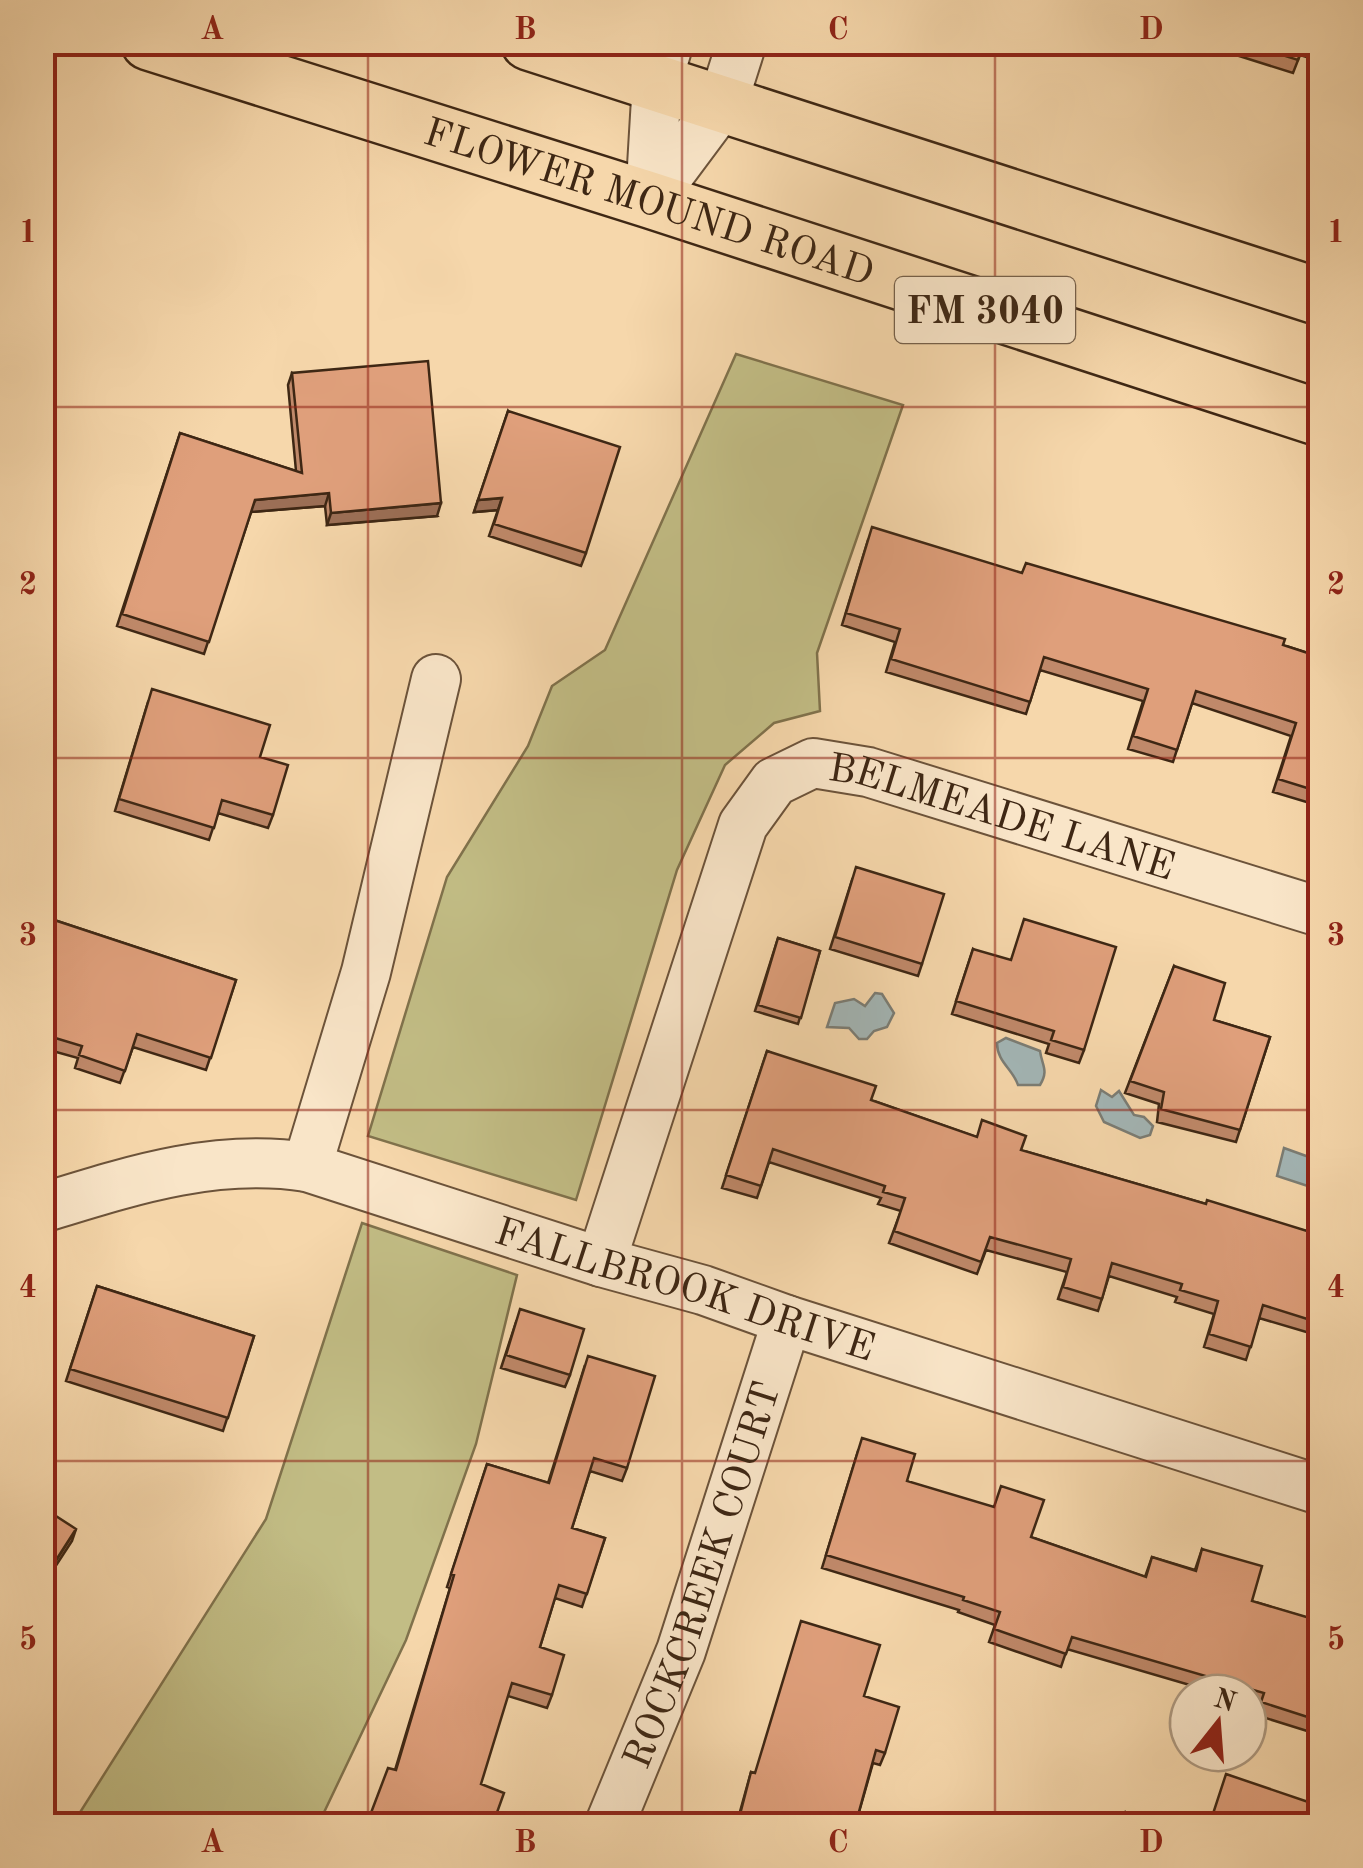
<svg xmlns="http://www.w3.org/2000/svg" width="1363" height="1868" font-family="'Old Standard TT',serif">
  <style>
    .green { fill: #c2bd85; stroke: #80724c; stroke-width: 2.5 }
    .water { fill: #a3b6b6; stroke: #7b7d75; stroke-width: 2.5 }
    .lines { fill: none; stroke-linecap: round; stroke-linejoin: round }
    .minor-casing { stroke: #6c533a; stroke-width: 52 }
    .primary-casing { stroke: #3e2714; stroke-width: 60 }
    .minor { stroke: #f9e5c8; stroke-width: 48 }
    .primary { stroke: #f6d7ab; stroke-width: 55 }
    .wall { fill: #c0896a; stroke: #3e2714; stroke-width: 2.5 }
    .shaded-wall { fill: #9c6f56; stroke: #3e2714; stroke-width: 2.5 }
    .building { fill: #df9f7b; stroke: #3e2714; stroke-width: 2.5 }
    .grid { fill: none; stroke: #8f2418; stroke-width: 2.5; stroke-opacity: 0.55 }
    .labels { text-anchor: middle; stroke-width: 9; stroke-linejoin: round; paint-order: stroke }
    .shield { fill: #f9e5c8; stroke: #76604a; stroke-width: 2.5 }
    .shield-label { font-size: 38px; font-weight: bold; fill: #3e2714 }
    .street-label { font-size: 40px; fill: #3e2714; stroke: #f9e5c8 }
    .neatline { fill: none; stroke: #8f2418; stroke-width: 4 }
    .grid-label { font-size: 32px; text-anchor: middle; font-weight: bold; fill: #8f2418 }
  </style>
  <rect width="100%" height="100%" fill="#f6d7ab"/>
  <filter id="stains"><feTurbulence type="fractalNoise" baseFrequency=".002" numOctaves="4"/><feColorMatrix values="0 0 0 0 .2 0 0 0 0 .09 0 0 0 0 .02 0 0 0 .5 -.17"/></filter>
  <radialGradient id="worn" r=".72"><stop offset=".6" stop-color="#630" stop-opacity="0"/><stop offset="1" stop-color="#630" stop-opacity=".3"/></radialGradient>
  <!-- green -->
  <path class="green" d="M736,354L903,405L817,653L820,711L774,723L725,765L677,870L576,1200L368,1136L447,877L528,746L552,686L605,650Z
    M362,1223L517,1275L476,1444L406,1640L318,1825H72L266,1519Z"/>
  <!-- water -->
  <path class="water" d="M875,993L882,994L894,1013L887,1027L874,1031L867,1039H859L849,1028L827,1027L835,1003L854,999L865,1006Z
    M1006,1038L1040,1051C1042,1066 1049,1070 1040,1085H1018C1013,1069 997,1062 997,1043Z
    M1101,1090L1112,1097L1119,1091L1134,1115L1144,1117L1153,1126L1150,1135L1140,1138L1104,1122L1096,1106Z
    M1284,1148L1320,1161V1190L1277,1176Z"/>
  <g class="lines">
    <!-- minor casing -->
    <g class="minor-casing">
      <g id="minor">
        <path d="M650,200L723,102L742,42"/>
        <path d="M650,200L657,82L669,42"/>
        <path d="M307,1167L366,972L436,679"/>
        <path id="s1" d="M42,1208C130,1181 214,1153 307,1167L601,1262L703,1290L787,1320L1320,1490"/>
        <path id="s2" d="M601,1262L743,825L774,782L813,763L868,772L1320,912"/>
        <path id="s3" d="M609,1826L681,1651L787,1320"/>
      </g>
    </g>
    <!-- primary casing -->
    <g class="primary-casing">
      <g id="primary">
        <path id="s4" d="M149,42L650,200L1320,418"/>
        <path d="M529,42L1320,297"/>
      </g>
    </g>
    <!-- minor -->
    <use href="#minor" class="minor"/>
    <!-- primary -->
    <use href="#primary" class="primary"/>
  </g>
  <!-- wall -->
  <path class="wall" d="M1205,42H1320V61L1300,55L1293,73L1204,45Z
    M292,373L437,516L327,525L325,506L251,512L204,654L117,626L180,433L296,471L288,385Z
    M508,411L586,553L581,566L489,536L498,510L474,512Z
    M868,540L1283,645L1320,657V806L1273,792L1291,736L1192,703L1173,762L1128,749L1143,701L1040,670L1026,714L886,672L895,642L842,625Z
    M148,702L260,757L273,815L268,828L218,813L209,840L115,811Z
    M852,880L922,964L918,976L830,949Z
    M42,916L236,980L206,1070L133,1047L120,1083L75,1068L78,1058L42,1048Z
    M778,938L820,951L798,1024L755,1011Z
    M973,949L1084,1050L1079,1063L1046,1053L1049,1044L952,1014Z
    M1174,966L1214,1020L1270,1037L1236,1142L1157,1122L1159,1104L1125,1093Z
    M767,1051L871,1100L976,1137L1206,1204L1320,1235V1336L1259,1318L1246,1360L1204,1347L1214,1314L1175,1302L1177,1297L1109,1276L1098,1311L1058,1299L1067,1272L986,1250L977,1274L889,1243L901,1211L878,1204L881,1198L769,1162L757,1198L722,1188Z
    M97,1286L254,1336L223,1431L66,1381Z
    M516,1322L570,1375L565,1387L501,1368Z
    M584,1368L627,1468L622,1481L590,1471L572,1528L605,1538L582,1607L555,1598L540,1647L552,1695L547,1708L508,1696L395,1770L450,1588L447,1587L487,1464L548,1483Z
    M858,1451L907,1481L1031,1537L1145,1577L1152,1557L1195,1570L1202,1549L1252,1601L1320,1622V1735L1256,1715L1259,1705L1248,1702V1693H1217L1067,1649L1061,1667L989,1642L995,1625L958,1612L959,1610L822,1568Z
    M864,1696L885,1753L880,1765L873,1763L855,1826H736L751,1772L754,1773Z"/>
  <!-- shaded-wall -->
  <path class="shaded-wall" d="M329,493L325,506L250,512L255,500Z
    M502,498L498,510L474,512L478,500Z
    M441,503L437,516L327,525L331,513Z
    M76,1529L72,1541L42,1587V1582Z"/>
  <!-- building -->
  <path class="building" d="M1240,42H1303L1298,60Z
    M1304,42H1320V48Z
    M428,361L441,503L331,513L329,493L255,500L209,642L122,614L180,433L302,473L292,373Z
    M508,411L620,447L586,553L494,524L502,498L478,500Z
    M872,527L1022,573L1026,563L1285,639L1283,645L1320,657V792L1278,779L1296,723L1196,691L1177,750L1133,736L1148,689L1044,657L1030,702L891,659L900,629L846,613Z
    M152,689L270,725L260,757L288,765L273,815L222,800L214,828L119,799Z
    M856,867L944,894L922,964L835,937Z
    M42,916L236,980L211,1058L137,1034L125,1071L79,1055L82,1046L42,1034Z
    M1024,919L1116,947L1084,1050L1051,1040L1054,1031L956,1001L973,949L1011,960Z
    M778,938L820,951L801,1018L758,1005Z
    M1174,966L1225,983L1214,1020L1270,1037L1240,1130L1161,1109L1164,1092L1130,1081Z
    M767,1051L876,1086L871,1100L977,1137L982,1120L1026,1136L1021,1150L1206,1204L1207,1200L1320,1235V1323L1263,1305L1251,1347L1209,1334L1218,1301L1180,1290L1182,1284L1112,1263L1102,1299L1063,1287L1071,1259L990,1237L981,1262L894,1231L905,1198L883,1192L885,1186L773,1149L761,1186L726,1175Z
    M97,1286L254,1336L228,1418L70,1369Z
    M520,1309L584,1329L570,1375L506,1355Z
    M588,1356L655,1376L627,1468L594,1458L572,1528L605,1538L587,1594L559,1585L540,1647L564,1655L552,1695L512,1683L481,1784L504,1793L495,1818L498,1820L496,1826H366L388,1768L396,1770L454,1575L451,1574L487,1464L549,1483Z
    M862,1438L915,1454L907,1481L994,1507L1001,1486L1044,1500L1031,1537L1146,1577L1152,1557L1196,1571L1202,1549L1262,1566L1252,1601L1320,1621V1721L1261,1702L1264,1693L1072,1637L1066,1654L994,1629L1000,1612L963,1600L964,1597L826,1555Z
    M42,1507L76,1529L42,1582Z
    M801,1621L880,1645L864,1696L899,1707L885,1753L876,1750L855,1826H737L751,1772L755,1773Z
    M1226,1774L1320,1806V1826H1209Z
    M1125,1812L1132,1826H1098Z"/>
  <!-- grid -->
  <path class="grid" d="M368,42V1826M682,42V1826M995,42V1826M42,407H1320M42,758H1320M42,1110H1320M42,1461H1320"/>
  <g class="labels">
    <!-- shield labels -->
    <rect class="shield" x="895" y="277" width="180" height="66" rx="8"/>
    <g class="shield-label">
      <text x="985" y="323">FM 3040</text>
    </g>
    <!-- street labels -->
    <g class="street-label">
      <text dy="14" stroke="none"><textPath href="#s4" startOffset="525">FLOWER MOUND ROAD</textPath></text>
      <text dy="14" stroke="none"><textPath href="#s2" startOffset="752">BELMEADE LANE</textPath></text>
      <text dy="14" stroke="none"><textPath href="#s1" startOffset="668">FALLBROOK DRIVE</textPath></text>
      <text dy="14" stroke="none"><textPath href="#s3" startOffset="268">ROCKCREEK COURT</textPath></text>
    </g>
  </g>
  <!-- margin -->
  <rect width="1363" height="1868" fill="none" stroke="#f6d7ab" stroke-width="110"/>
  <!-- north arrow -->
  <g transform="translate(1218 1723) rotate(17)"><circle r="48" fill="#f9e5c8" stroke="#ae9980" stroke-width="2.5"/>
  <path d="M0-8L18 38L0 25L-18 38Z" fill="#8f2418"/>
  <text y="-15" font-size="28" font-weight="bold" text-anchor="middle" fill="#3e2714">N</text>
  </g>
  <rect x="55" y="55" width="1253" height="1758" class="neatline"/>
  <g class="grid-label">
    <text x="212" y="39">A</text>
    <text x="525" y="39">B</text>
    <text x="838" y="39">C</text>
    <text x="1151" y="39">D</text>
    <text x="28" y="242">1</text>
    <text x="1336" y="242">1</text>
    <text x="28" y="594">2</text>
    <text x="1336" y="594">2</text>
    <text x="28" y="945">3</text>
    <text x="1336" y="945">3</text>
    <text x="28" y="1297">4</text>
    <text x="1336" y="1297">4</text>
    <text x="28" y="1649">5</text>
    <text x="1336" y="1649">5</text>
    <text x="212" y="1852">A</text>
    <text x="525" y="1852">B</text>
    <text x="838" y="1852">C</text>
    <text x="1151" y="1852">D</text>
  </g>
  <rect width="100%" height="100%" filter="url(#stains)"/>
  <rect width="100%" height="100%" fill="url(#worn)"/>
</svg>
